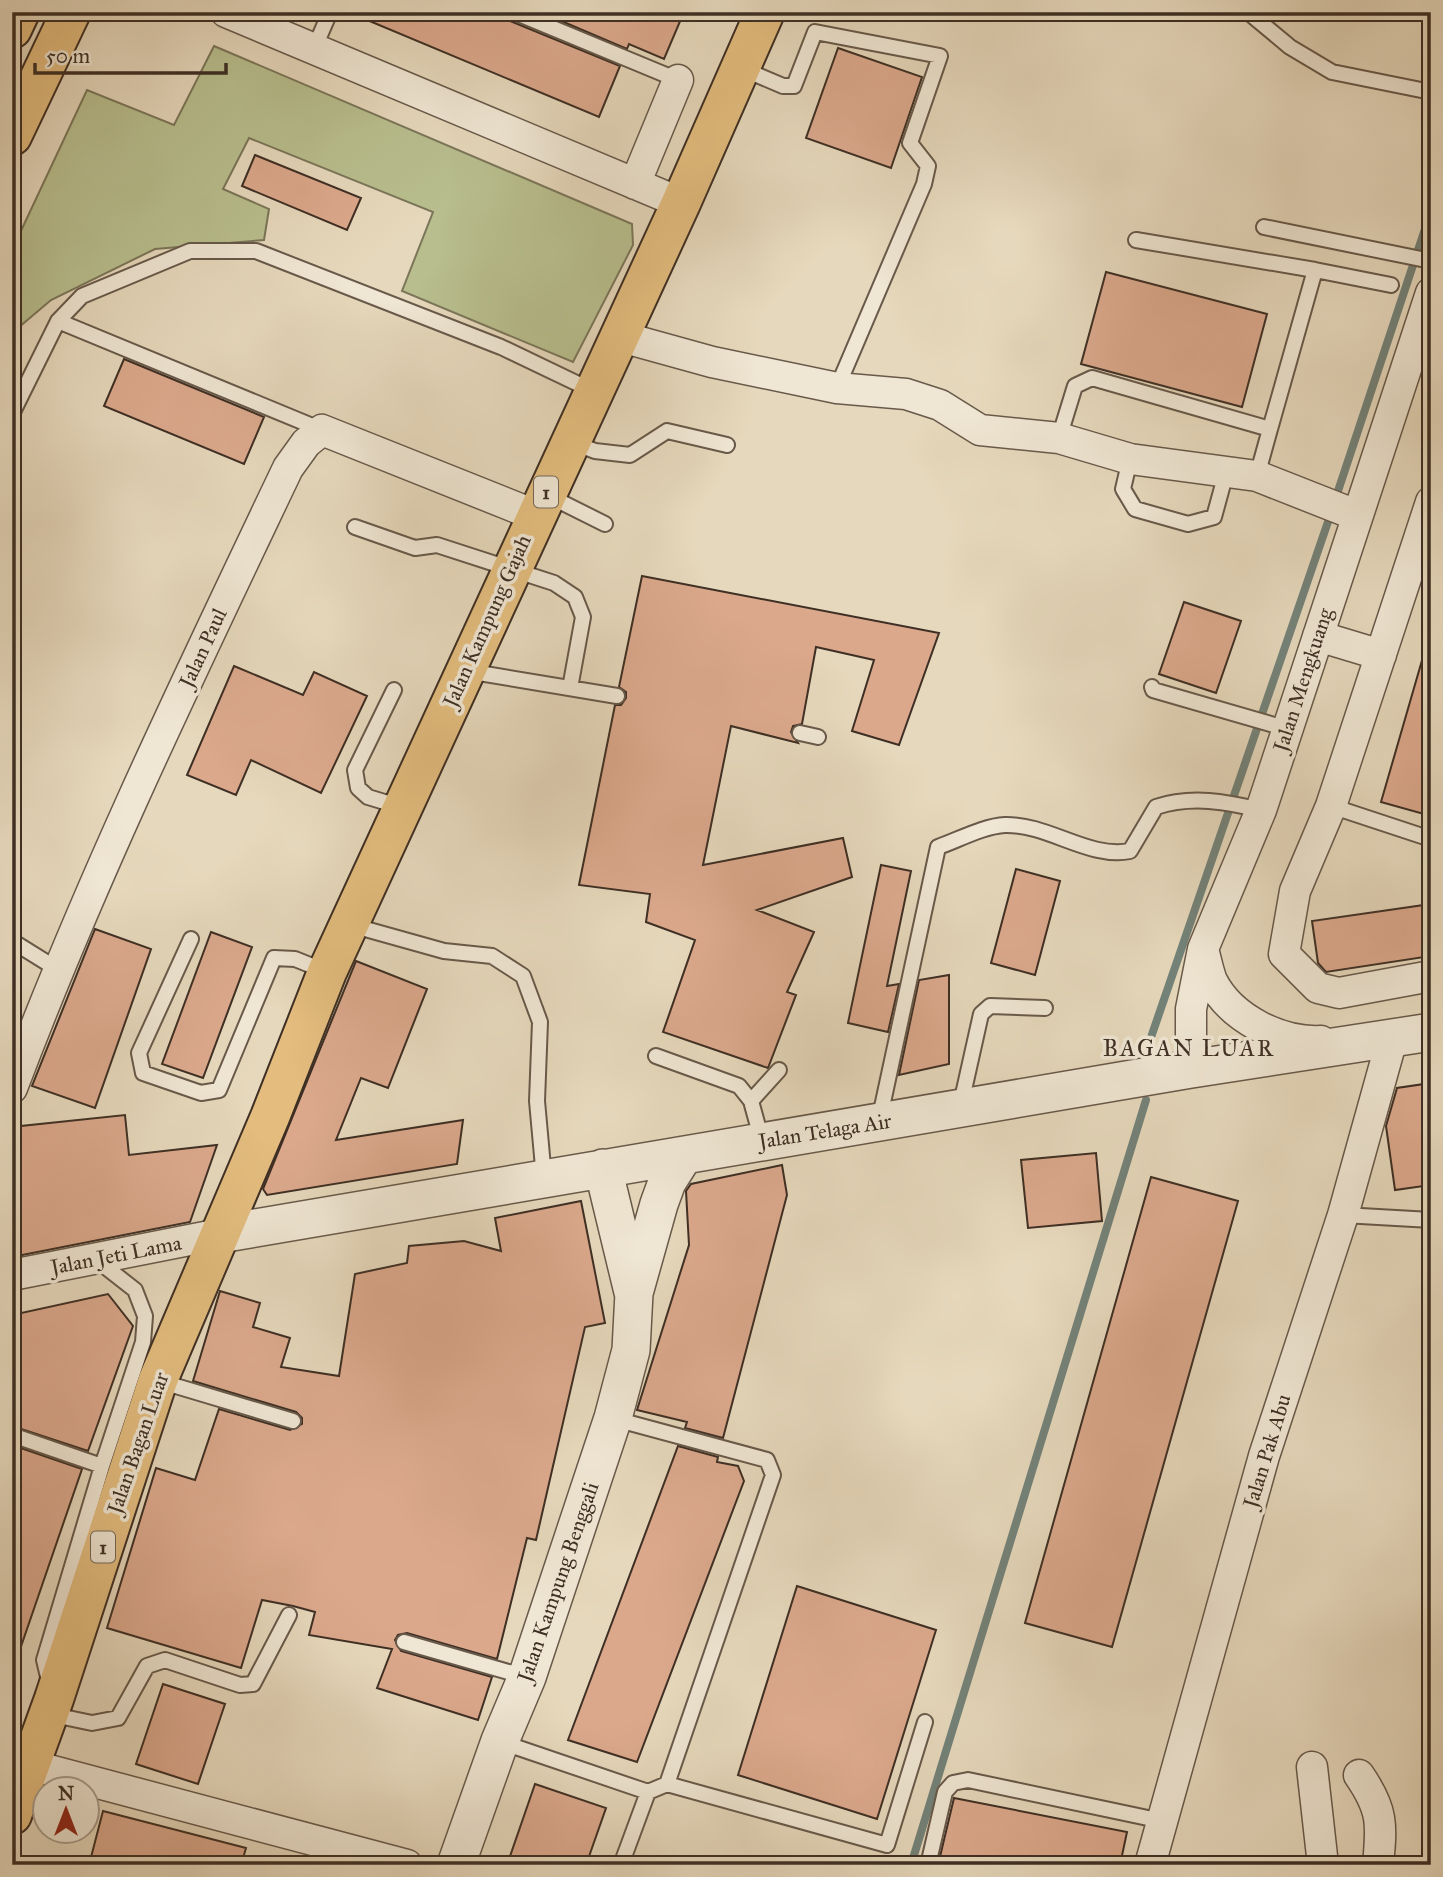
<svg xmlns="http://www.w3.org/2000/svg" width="1443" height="1877" font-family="'IM FELL Great Primer',serif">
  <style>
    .grass { fill: #b8be8e; stroke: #7b7659; stroke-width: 2 }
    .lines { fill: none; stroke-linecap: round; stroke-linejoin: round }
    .stream { stroke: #738279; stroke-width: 8 }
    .building { fill: #dba88c; stroke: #3e2f24; stroke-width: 2 }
    .service-casing { stroke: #68594a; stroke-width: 18 }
    .minor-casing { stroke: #68594a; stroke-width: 33 }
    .tertiary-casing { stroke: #68594a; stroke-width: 40 }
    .primary-casing { stroke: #3e2f24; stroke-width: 42 }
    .motorway-casing { stroke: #3e2f24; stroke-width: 42 }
    .service { stroke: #efe6d3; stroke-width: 14 }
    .minor { stroke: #efe6d3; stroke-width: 30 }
    .tertiary { stroke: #efe6d3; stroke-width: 37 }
    .primary { stroke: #e3bc7e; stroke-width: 38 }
    .motorway { stroke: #e3bc7e; stroke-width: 38 }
    .labels { text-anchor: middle; stroke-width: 7; stroke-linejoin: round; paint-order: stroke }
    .shield { fill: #efe6d3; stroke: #736658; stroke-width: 2 }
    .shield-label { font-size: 19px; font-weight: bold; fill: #3e2f24 }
    .street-label { font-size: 21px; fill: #3e2f24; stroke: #efe6d3 }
    .neighbourhood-label { font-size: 23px; letter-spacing: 2px; fill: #3e2f24; stroke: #efe6d3 }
  </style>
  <rect width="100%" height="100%" fill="#e6d8bc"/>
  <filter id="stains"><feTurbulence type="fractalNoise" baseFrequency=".00286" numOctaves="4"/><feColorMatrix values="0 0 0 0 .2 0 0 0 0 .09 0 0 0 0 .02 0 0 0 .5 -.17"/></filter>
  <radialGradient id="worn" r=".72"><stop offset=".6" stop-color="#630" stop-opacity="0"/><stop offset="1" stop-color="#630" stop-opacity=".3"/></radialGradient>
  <!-- grass -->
  <path class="grass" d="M214,46L632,224L633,245L573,362L402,291L433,212L249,138L223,189L269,209L264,240L155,249L51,300L12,333V250L87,90L174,125Z"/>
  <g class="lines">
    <!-- stream -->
    <path class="stream" d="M1335,500L1431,211
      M1147,1049L1331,513
      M911,1865L1146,1100"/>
  </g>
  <!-- building -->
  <path class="building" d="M348,12H505L510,21L620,66L599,117Z
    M540,12H684L664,59L629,44L627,49Z
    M838,48L922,77L891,168L806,138Z
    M255,155L361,198L347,230L242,186Z
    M1106,272L1267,314L1242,407L1081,364Z
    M124,359L264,417L244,464L104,406Z
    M642,576L939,633L899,745L852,731L874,660L816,647L802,724L793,726L791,732L798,743L731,726L703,865L843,838L852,877L757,910L814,932L787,992L796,995L768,1068L663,1032L695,940L646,922L650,894L579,885L615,705H621L626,698V692L619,687Z
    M1184,602L1241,621L1216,693L1159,674Z
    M1425,650H1431V816L1381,802Z
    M234,666L303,695L314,672L367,696L321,793L251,760L236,795L187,775Z
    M881,865L911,871L887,986L899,984L888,1032L848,1023Z
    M1016,869L1060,881L1035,975L991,963Z
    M1431,904V956L1326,972L1318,963L1312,921Z
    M95,929L151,949L95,1108L32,1086Z
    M211,932L252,947L203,1078L162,1064Z
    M356,961L427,989L388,1088L361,1078L336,1140L463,1120L457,1164L267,1195L263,1189Z
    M949,975V1064L899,1075L919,980Z
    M1431,1083V1185L1395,1190L1386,1126L1397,1088Z
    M125,1115L129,1155L217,1145L190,1222L12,1257V1139L21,1126Z
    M1096,1153L1102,1221L1028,1228L1021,1160Z
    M782,1165L787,1195L723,1438L685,1428L687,1422L637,1410L689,1245L686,1191L691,1184Z
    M1151,1177L1238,1201L1112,1647L1025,1623Z
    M581,1201L605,1323L585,1327L536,1540L527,1538L497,1659L407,1633L398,1635L395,1640L401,1651L492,1677L478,1720L377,1688L392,1649L309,1635L315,1612L293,1606L262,1600L241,1668L107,1628L156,1468L195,1480L219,1409L290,1430L302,1424V1418L296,1412L193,1381L220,1291L260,1303L253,1327L290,1338L281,1367L339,1376L355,1274L407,1263L409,1246L464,1241L501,1251L495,1218Z
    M108,1294L133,1326L88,1451L12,1426V1315Z
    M12,1445L82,1469L16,1661L12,1660Z
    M678,1446L718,1457L717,1462L738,1466L744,1481L637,1762L568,1740Z
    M797,1586L936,1630L877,1819L738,1775Z
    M163,1684L225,1704L198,1784L136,1764Z
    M535,1784L606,1808L586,1865H507Z
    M954,1798L1127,1832L1120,1865H938Z
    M103,1811L246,1848L241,1865H89Z"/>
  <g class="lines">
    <!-- service casing -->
    <g class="service-casing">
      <path id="service" d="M514,12L678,80
        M1248,12L1290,47L1332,72L1431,92
        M314,49L330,12
        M743,69L783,86H794L815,32L940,56L910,143L928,166L924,184L837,388
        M1264,227L1431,261
        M1136,240L1315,270
        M58,321L322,430
        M12,414L58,321L82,296L190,251H256L501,347L593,391
        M1270,429L1315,270L1391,285
        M1059,438L1075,386L1092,378L1270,429L1257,476
        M574,443L595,451L630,455L667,431L727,445
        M1130,459L1123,489L1135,509L1188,524L1214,517L1226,473
        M549,496L605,524
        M355,527L415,548L437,545L554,583L575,597L583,617L570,688
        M467,671L617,696
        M1152,687L1153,690L1288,729
        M394,690L355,770L358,788L368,797L401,807
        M800,733L818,737
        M1331,806L1431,839
        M351,925L444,951L492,956L523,976L540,1022L537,1101L544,1178
        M191,939L139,1053L143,1073L201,1093L219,1090L274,958L295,959L325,971
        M12,941L57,969
        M656,1056L739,1086L751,1101L762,1141
        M751,1101L779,1070
        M960,1108L981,1014L990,1006L1045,1008
        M879,1121L938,847C958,840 984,826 1005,825C1049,824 1088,859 1130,851L1156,807C1192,795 1226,802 1261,810
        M1343,1215L1431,1220
        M159,1381L293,1421
        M12,1435L102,1466
        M404,1642L526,1677
        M49,1681L44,1660L102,1466L143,1342L145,1316L135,1290L98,1261
        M49,1714L92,1723L118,1718L147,1666L165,1660L240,1685L253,1684L289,1615
        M501,1742L648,1792L667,1784L773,1475L767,1460L615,1419
        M667,1784L887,1845L925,1722
        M621,1865L648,1792
        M928,1865L945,1792L953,1783L968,1780L1162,1821"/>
    </g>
    <!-- minor casing -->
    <g class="minor-casing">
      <path id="minor" d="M226,12L681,203
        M635,184L678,80
        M618,336L712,362L837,388L906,394L940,405L980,430L1059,438L1130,459L1257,476L1356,515
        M1431,502L1331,806L1295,891L1284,954L1318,988L1339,993L1431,976
        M1318,636L1381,655
        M1203,949C1206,959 1208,971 1212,981C1231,1019 1281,1043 1321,1041
        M1191,1069V1009L1203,949L1261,810L1431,293
        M12,1088C92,876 191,672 288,468L306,443L322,430L535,515
        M12,1275L220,1234
        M30,1765L407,1865
        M1312,1767L1323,1865
        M1359,1775C1383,1810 1382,1824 1378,1865
        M1150,1865L1264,1456L1343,1215L1392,1039L1371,1040"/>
    </g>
    <!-- tertiary casing -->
    <g class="tertiary-casing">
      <path id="tertiary" d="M603,1168L633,1292
        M220,1234L1191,1069L1431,1032
        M456,1865L500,1741L527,1677L613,1418L631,1350L634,1293L659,1204L667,1182L684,1155"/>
    </g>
    <!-- primary casing -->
    <g class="primary-casing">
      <path id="primary" d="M12,1815L54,1699L158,1380L270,1117L327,972L681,203L765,12"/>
    </g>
    <!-- motorway casing -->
    <g class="motorway-casing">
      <path id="motorway" d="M12,29L20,12
        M12,136L71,12"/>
    </g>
    <!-- service -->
    <use href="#service" class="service"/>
    <!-- minor -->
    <use href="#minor" class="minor"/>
    <!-- tertiary -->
    <use href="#tertiary" class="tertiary"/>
    <!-- primary -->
    <use href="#primary" class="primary"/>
    <!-- motorway -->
    <use href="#motorway" class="motorway"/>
  </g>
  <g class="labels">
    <!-- shield labels -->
    <g class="shield">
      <rect x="534" y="476.5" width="24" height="31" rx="5"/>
      <rect x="91" y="1531.5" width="24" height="31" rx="5"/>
    </g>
    <g class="shield-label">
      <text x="546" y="499">1</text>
      <text x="103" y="1554">1</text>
    </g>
    <!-- street labels -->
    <g class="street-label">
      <text transform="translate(487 621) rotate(-66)" y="7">Jalan Kampung Gajah</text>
      <text transform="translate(203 648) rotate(-65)" y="7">Jalan Paul</text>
      <text transform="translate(1303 680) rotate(-72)" y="7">Jalan Mengkuang</text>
      <text transform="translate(825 1131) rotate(-9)" y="7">Jalan Telaga Air</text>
      <text transform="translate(116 1255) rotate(-11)" y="7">Jalan Jeti Lama</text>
      <text transform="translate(138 1443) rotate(-71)" y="7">Jalan Bagan Luar</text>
      <text transform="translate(1267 1451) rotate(-73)" y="7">Jalan Pak Abu</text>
      <text transform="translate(558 1582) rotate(-71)" y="7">Jalan Kampung Benggali</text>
    </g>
    <!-- neighbourhood labels -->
    <g class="neighbourhood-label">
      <text x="1189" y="1056">BAGAN LUAR</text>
    </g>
  </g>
  <!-- margin -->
  <rect width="1443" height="1877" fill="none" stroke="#e6d8bc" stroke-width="42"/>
  <rect x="14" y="14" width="1415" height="1849" fill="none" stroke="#3e2f24" stroke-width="3.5"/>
  <rect x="21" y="21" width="1401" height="1835" fill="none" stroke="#3e2f24" stroke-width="2"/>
  <!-- north arrow -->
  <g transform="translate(66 1810)"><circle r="33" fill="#efe6d3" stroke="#a89d8d" stroke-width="2"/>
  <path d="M0-5L12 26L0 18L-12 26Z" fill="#8f2418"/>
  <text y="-10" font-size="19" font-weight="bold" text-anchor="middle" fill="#3e2f24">N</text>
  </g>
  <!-- scale -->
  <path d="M35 63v10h191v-10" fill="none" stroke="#3e2f24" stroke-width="3.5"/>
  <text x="46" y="63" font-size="21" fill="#3e2f24" stroke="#efe6d3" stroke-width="5" paint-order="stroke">50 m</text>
  <rect width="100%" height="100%" filter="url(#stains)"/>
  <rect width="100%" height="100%" fill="url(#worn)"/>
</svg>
